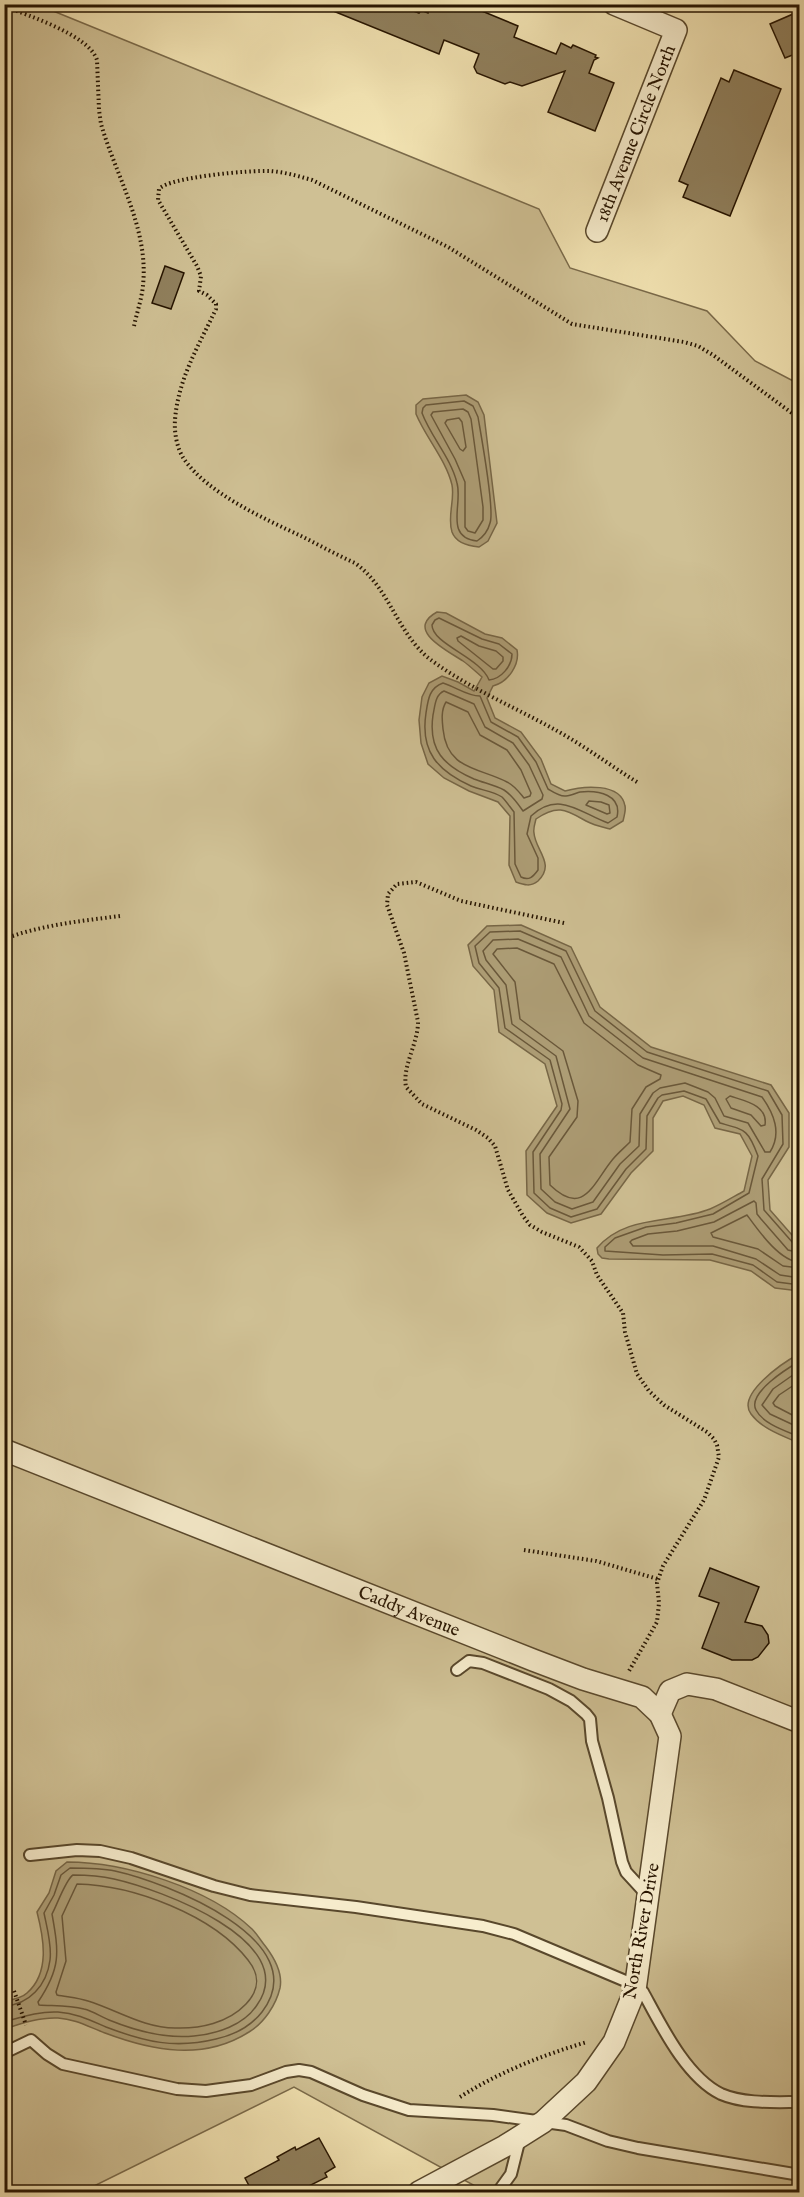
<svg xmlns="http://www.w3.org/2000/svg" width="804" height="2197" font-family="'IM FELL English',serif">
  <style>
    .green { fill: #cfc094; stroke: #7a6a4a; stroke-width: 1.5 }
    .water { fill: #ad9d75; stroke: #776646; stroke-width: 1.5 }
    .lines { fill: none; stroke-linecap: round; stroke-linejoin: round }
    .shore { stroke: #6a583a; stroke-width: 1.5 }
    .building { fill: #90805d; stroke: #261400; stroke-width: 1.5 }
    .service-casing { stroke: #59482c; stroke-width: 14 }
    .minor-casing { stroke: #59482c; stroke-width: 24 }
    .path { stroke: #261400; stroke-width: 4; stroke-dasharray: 1.5 3; stroke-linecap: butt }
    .service { stroke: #f7edcd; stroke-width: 10 }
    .minor { stroke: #f7edcd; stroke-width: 21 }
    .labels { text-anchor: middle; stroke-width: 6; stroke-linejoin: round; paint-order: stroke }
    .street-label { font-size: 18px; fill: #261400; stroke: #f7edcd }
  </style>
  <rect width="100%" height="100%" fill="#f2e3b2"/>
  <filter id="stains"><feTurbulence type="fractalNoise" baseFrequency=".00333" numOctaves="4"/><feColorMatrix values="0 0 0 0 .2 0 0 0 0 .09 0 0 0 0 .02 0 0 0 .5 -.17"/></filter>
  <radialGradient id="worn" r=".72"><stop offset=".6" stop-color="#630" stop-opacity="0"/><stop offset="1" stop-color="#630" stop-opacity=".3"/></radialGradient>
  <!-- green -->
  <path class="green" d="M36,4L539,209L570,268L707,311L755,361L799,384L800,2192H486L294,2087L82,2192H5L4,5Z"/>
  <!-- water -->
  <path class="water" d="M466,395L478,402L484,415L497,523L488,541L479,547C468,546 456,543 452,532C447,517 455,500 452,485C446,460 426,438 416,414V405L423,399Z
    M437,612L446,613L485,634L502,638L517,650C520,665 508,682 493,686L487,698L495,718L521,732L541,759L551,784L565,791C582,786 621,782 625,806C626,810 624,817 623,821L610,829C602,827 593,825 586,821C566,810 558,804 536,819C535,823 533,829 534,833C535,850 556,864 538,881C531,887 524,885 516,882L509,865L510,816L498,802L469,791L444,778L428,764L421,743L419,720L422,697L429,683L442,676L458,682L474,691L482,677C476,672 470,666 463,661C448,651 404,630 437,612Z
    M521,925L571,947L600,1007L651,1047L771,1085L789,1113V1147L768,1180L770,1210L799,1243V1291L775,1288L751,1271L710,1260L609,1259L602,1258L598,1254L597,1248C626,1214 672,1224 710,1209C722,1204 733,1197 744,1191L752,1156L740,1134L715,1128L704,1105L683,1096L663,1101L653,1118V1151L631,1173L601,1214L571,1223L547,1213L527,1195L526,1151L557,1106L545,1064L499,1032L494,990L473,966L468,945L487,926Z
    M799,1354V1443C783,1436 762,1429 751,1414C736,1394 784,1362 799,1354Z
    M67,1862C125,1862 209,1888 252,1929C257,1934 261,1941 266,1947C275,1959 283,1973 280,1988C276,2005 264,2023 249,2032C203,2061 153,2051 105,2033C89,2027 75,2019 58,2018C40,2017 21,2023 5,2029V2001C11,2000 22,1998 27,1993C50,1973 44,1939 37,1912L49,1893L56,1871Z"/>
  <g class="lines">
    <!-- shore -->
    <path class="shore" d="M464,401L473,406L478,417C481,435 495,510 490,523C488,531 483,537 477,541C444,537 463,504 457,483C451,458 431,437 422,413L423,408L426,405Z
      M463,409L468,412L471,419L483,507V520L475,533L468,531L465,527V482L455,459L431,415L433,412Z
      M459,418L462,422L466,447L463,451L460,449L445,423L447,420Z
      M439,618L482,639L499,644L512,654C512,666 501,679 489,680C481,658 432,644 432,625L435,620Z
      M461,636L479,646L496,651L503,657V661L496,669H493L458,641L457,638Z
      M443,683C456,687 467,696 480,696L491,722L518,737L536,762L548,789C553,792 560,797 566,796C571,796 576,793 580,792C599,790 622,795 617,817L608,823C580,813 559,790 531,816L527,834L538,858V870C533,877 529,881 521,877L515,864L514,812C510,807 506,801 502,797C493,791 480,790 471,786C438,771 420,752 426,713C428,700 429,688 443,683Z
      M444,691L474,704L485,727L513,743L529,765L543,795L542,799L523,811C518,804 512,795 504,790C495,785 484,783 474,779C444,766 428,750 433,715C435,706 435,695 444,691Z
      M446,702L468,712L480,735L507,750L521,770L531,793L530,796L524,798C519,792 514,785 507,782C478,767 447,770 443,729C442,720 441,710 446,702Z
      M589,801L601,802L609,805L610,813L607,814L586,805Z
      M518,939L561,957L589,1016L643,1058L762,1097C774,1114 782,1133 770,1152H765L748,1123L724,1116L715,1098L708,1092L685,1083L660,1088L653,1093L640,1114L639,1146L620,1164L593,1202L572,1209L555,1202L541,1189L540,1154L570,1109L556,1056L512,1024L506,985L486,960L483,951L493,940Z
      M517,948L554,964L584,1023L638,1065L661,1075L660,1079L646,1087L632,1109L630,1142C624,1148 618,1153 613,1159C593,1183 584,1218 550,1185L549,1157L577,1117L578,1101L563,1051L520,1019L515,982L493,954L497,949Z
      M730,1096C745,1101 768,1105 765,1125L761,1126L751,1115L731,1108L726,1099Z
      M800,1245L793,1243L764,1210L762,1179L783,1144L782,1115L768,1091L647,1052L595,1011L566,951L520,931L490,932L475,946L479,963L499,988L505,1028L550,1060L562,1104L561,1110L533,1152L534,1193L550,1208L571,1217L597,1209L626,1169L646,1149L647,1116L658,1098L662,1095L684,1091L706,1099L720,1123C745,1130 748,1129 758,1156L749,1193L713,1214L676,1223L646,1227L615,1238L605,1247V1251L663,1255L712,1254L753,1265L777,1282L800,1285
      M800,1253L788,1250L761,1219L757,1214L756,1203L754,1201L714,1222L677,1231L648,1234L632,1240L630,1242L633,1246H713L756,1259L780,1275L800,1278
      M800,1262C780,1262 758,1230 747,1215L711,1233L713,1237L758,1249L783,1266L800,1268
      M800,1361C788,1368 747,1393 756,1410C763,1424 786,1431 800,1437
      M800,1370L773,1389L762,1405L770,1414L800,1428
      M800,1381L779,1395L773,1403L775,1406L800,1419
      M73,1875C86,1875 101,1876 114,1879C159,1889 302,1941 257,2005C244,2025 217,2034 194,2036C164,2039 136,2031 109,2020C101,2017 93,2011 84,2009C69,2005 54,2006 39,2005L38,2002C61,1968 59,1953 52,1914C57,1905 66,1879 73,1875Z
      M77,1884C133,1885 213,1915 248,1960C260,1975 260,1989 246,2004C228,2023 200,2029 175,2028C144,2028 117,2010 88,2001C78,1998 67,1997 57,1995L56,1992L66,1961L62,1916Z
      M4,2006C29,2005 47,1985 50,1960C52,1945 47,1928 44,1913L54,1895L61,1875L70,1868C85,1868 101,1868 115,1871C165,1882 317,1940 262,2012C251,2026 234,2035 216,2039C175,2049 145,2042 106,2027C90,2020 76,2013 58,2012C40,2011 22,2017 4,2022"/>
  </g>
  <!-- building -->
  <path class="building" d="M316,4H395L419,13L421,10L428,13L431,4H465L518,26L514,37L556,54L561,43L571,48L573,45L596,55L595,57L598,58L594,60L589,73L614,83L595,131L548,112L565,71L522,86L510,82L505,84L477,73L474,67L479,54L444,40L439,54Z
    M800,11V52L785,58L770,24Z
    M734,70L781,89L730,216L683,197L688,185L679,181L721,78L729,82Z
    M165,266L184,273L171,309L152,303Z
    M710,1568L759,1587L745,1622L762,1626L768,1635L769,1643L758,1657L752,1660H732L702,1648L719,1603L699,1596Z
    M319,2138L335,2167L325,2173L327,2177L299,2191L294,2189L288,2193H253L245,2178L279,2160L277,2157L295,2147L296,2150Z"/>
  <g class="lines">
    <!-- service casing -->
    <g class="service-casing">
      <path id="service" d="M457,1670L469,1661L483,1663L549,1689L571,1701L586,1714L590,1719L592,1741L608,1798L622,1862L626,1872L648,1896
        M30,1855L77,1850L100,1851L131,1858L214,1886L250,1895L356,1907L483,1926L514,1934L635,1985L643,1992C661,2025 686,2077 721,2094C744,2104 775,2102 800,2102
        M4,2053L31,2040L47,2054L63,2064L177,2089L206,2091L251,2085L286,2072L299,2070L311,2072L363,2095L409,2110L493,2115L566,2125L608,2141L638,2148L800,2175
        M498,2192L511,2174L520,2138"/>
    </g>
    <!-- minor casing -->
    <g class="minor-casing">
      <g id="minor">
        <path id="s1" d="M597,231L676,30L614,4"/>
        <path id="s2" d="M4,1450L533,1660L583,1679L642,1697L660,1714L670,1736L635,1990L614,2042L586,2082L543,2122L505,2146L419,2192"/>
        <path d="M660,1714L670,1691L687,1684L716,1689L800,1722"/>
      </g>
    </g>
    <!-- path -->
    <path class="path" d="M4,6C29,16 89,35 97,60L99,110L101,124C116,176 149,229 143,285C142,298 137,312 134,326
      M637,782C611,766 586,747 559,732C517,708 470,689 431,660C397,634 390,588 355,563C337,555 319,545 301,536C265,519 207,493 184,459C177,449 174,432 175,420C178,379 199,345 216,309V304L207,295L199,291L201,276L197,266L161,205L158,200L159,189C169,177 251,170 270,171C284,172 298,176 312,180L448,247L572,324L684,342L698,346L713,355L800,419
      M564,923L461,901L416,882L397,884L388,894L387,905L404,953L418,1022C418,1044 402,1066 406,1087L422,1104L476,1130L488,1138L495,1146L508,1190L523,1216L530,1225L542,1232L579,1247L592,1261L597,1275L623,1313L625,1332L637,1374L649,1391L664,1405L707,1432L714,1439L717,1445L719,1457L704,1500L663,1566L657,1583L659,1603L657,1622L629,1671
      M4,939C41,925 81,921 120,916
      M524,1550L596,1561L658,1579
      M14,1991L26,2025
      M460,2097C499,2072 543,2055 587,2042"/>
    <!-- service -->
    <use href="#service" class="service"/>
    <!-- minor -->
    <use href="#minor" class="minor"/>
  </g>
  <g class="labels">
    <!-- street labels -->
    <g class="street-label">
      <text dy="6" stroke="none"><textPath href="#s1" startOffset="105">18th Avenue Circle North</textPath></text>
      <text dy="6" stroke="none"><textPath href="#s2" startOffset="436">Caddy Avenue</textPath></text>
      <text transform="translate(641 1931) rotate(-80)" y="6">North River Drive</text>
    </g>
  </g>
  <!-- margin -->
  <rect width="804" height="2197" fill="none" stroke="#f2e3b2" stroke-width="24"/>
  <rect x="6" y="6" width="792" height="2185" fill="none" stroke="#261400" stroke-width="3"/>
  <rect x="12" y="12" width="780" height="2173" fill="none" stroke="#261400" stroke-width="1.5"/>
  <rect width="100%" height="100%" filter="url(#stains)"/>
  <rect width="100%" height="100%" fill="url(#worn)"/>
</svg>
